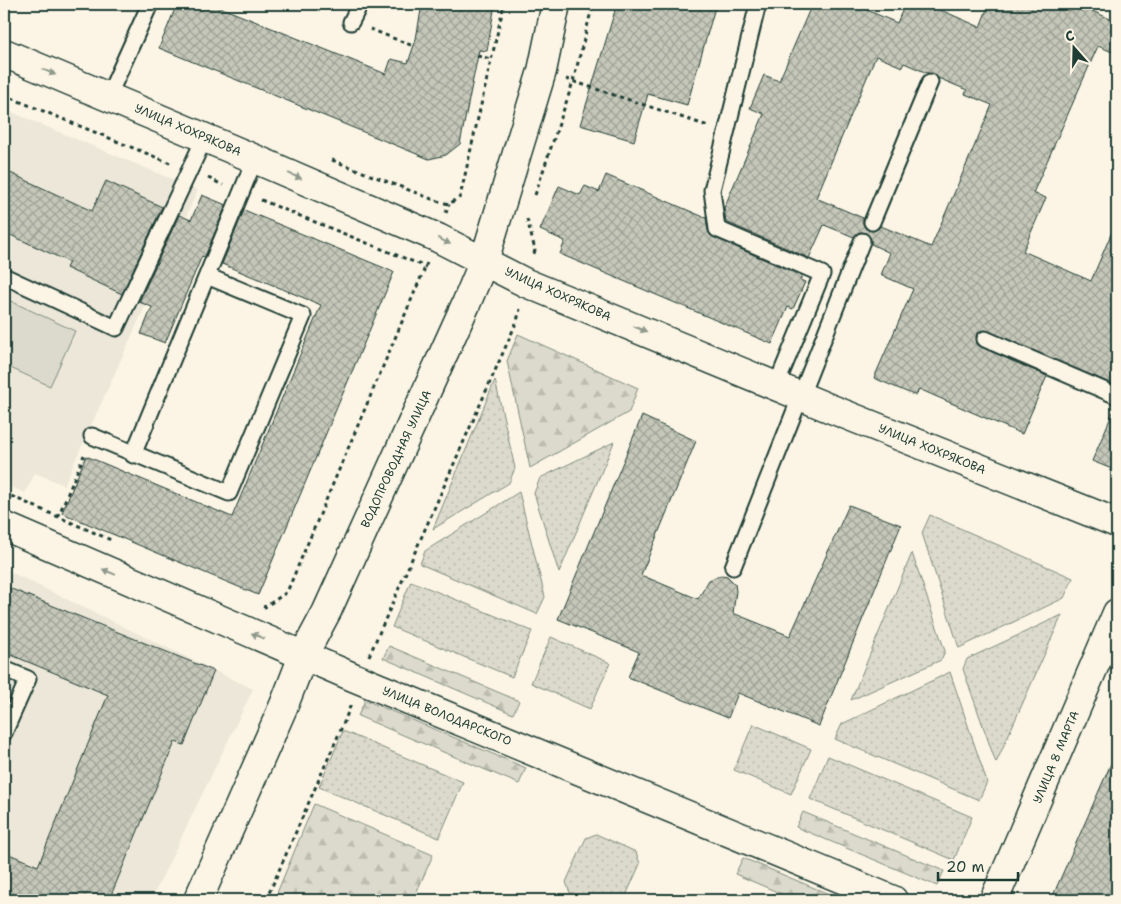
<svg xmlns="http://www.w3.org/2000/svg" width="1121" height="904" font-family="'Shantell Sans',sans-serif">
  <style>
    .built { fill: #ece7d8 }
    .grass { fill: url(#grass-dots); stroke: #7e8c80 }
    .forest { fill: url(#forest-firs); stroke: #7e8c80 }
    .pitch { fill: #dcdacc; stroke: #7e8c80 }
    .building { fill: url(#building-cross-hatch); stroke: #1f3d34; fill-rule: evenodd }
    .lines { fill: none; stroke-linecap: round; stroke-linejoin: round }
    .service-casing { stroke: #1f3d34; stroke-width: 19 }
    .minor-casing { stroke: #1f3d34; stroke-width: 31 }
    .path { stroke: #1f3d34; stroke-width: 3; stroke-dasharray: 4 4; stroke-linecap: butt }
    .service { stroke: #fcf5e5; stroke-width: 15 }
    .minor { stroke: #fcf5e5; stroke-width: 28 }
    .oneway { fill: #8e998c }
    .labels { text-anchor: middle; stroke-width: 4; stroke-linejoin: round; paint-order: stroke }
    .street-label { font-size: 12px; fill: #1f3d34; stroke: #fcf5e5 }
  </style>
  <defs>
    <pattern id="grass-dots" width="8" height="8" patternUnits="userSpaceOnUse" patternTransform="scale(1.25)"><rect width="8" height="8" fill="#dcdacc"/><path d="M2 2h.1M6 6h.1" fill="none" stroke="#bcbcb0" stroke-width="1.8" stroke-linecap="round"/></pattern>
    <pattern id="forest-firs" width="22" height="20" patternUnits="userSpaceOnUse" patternTransform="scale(1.25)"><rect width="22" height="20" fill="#dcdacc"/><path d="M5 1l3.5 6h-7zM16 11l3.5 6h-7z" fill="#bcbcb0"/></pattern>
    <pattern id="building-cross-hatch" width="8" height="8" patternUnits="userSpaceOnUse" patternTransform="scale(1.25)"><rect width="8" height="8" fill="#c5c7b9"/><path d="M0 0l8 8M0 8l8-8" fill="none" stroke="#9fa397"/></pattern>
  </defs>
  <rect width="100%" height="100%" fill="#fcf5e5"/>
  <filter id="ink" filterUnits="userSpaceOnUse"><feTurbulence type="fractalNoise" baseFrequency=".02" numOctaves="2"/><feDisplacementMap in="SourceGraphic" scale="10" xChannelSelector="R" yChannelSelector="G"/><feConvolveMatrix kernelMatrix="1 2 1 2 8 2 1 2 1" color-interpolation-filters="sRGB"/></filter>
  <g filter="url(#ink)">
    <!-- built -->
    <path class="built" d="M4,109L198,190L64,485L35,473L25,493L4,484Z
      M4,569L253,689L151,900H4Z"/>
    <!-- grass -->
    <path class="grass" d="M495,380L515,468L509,483L433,529Z
      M614,442L559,573L534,493L540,478Z
      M519,492L545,597L537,614L420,564L425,551Z
      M930,515L1073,578L1064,598L959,648L922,533Z
      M912,553L945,651L941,660L851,700Z
      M411,581L532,631L512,677L392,627Z
      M1062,615L996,763L963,669L967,659Z
      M551,637L610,663L590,709L531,683Z
      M950,672L987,782L979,800L835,739L842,724Z
      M753,724L811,749L791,794L734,770Z
      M343,731L463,782L439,838L319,787Z
      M828,756L972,817L954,860L810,799Z
      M596,834L636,852L640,864L624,900H585L570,893L566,882L586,838Z"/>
    <!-- forest -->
    <path class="forest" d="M518,334L638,388L629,412L530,468L507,361Z
      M389,646L519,701L513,714L383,658Z
      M365,700L526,768L519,784L358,716Z
      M314,804L433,855L413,900H274Z
      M803,812L944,871L937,886L796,827Z
      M743,858L843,900H796L735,874Z"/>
    <!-- pitch -->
    <path class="pitch" d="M4,298L75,331L50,386L4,365Z"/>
    <!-- building -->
    <path class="building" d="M177,4H212L386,74L391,59L408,63L416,39L422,4H495L487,51L479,50L460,144L446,155L429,159L159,48Z
      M617,4H716L687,105L648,94L634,141L580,125Z
      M812,4H853L897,23L905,4H927L980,27L989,4H1054L1069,11L1079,5L1117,22V54L1098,46L1033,193L1046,198L1023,251L1091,281L1117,220V386L984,330L980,331L976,336L977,344L981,347L1047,376L1022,434L919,389L916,396L874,378L913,289L881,275L890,253L871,244V239L866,233L860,232L854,237L824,225L809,258L726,222L724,208L764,114L750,108L764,75L779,81ZM876,56L902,67L904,63L927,73L934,74L938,78L967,90L965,94L992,105L931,247L881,226L874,231L868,230L863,224V218L816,198Z
      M4,170L92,211L106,181L162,207L122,294L66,268L69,262L4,232Z
      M606,175L706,218L708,231L713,237L802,276L800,280L805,282L793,309L788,307L772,344L560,254L565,241L540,230L559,186L580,195L585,186L599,192Z
      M202,195L226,205L205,257L202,256L165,343L141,334L152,307L139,302L179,215L191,220Z
      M244,210L394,272L258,595L62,513L86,456L232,517L321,305L222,264Z
      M1116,405H1117V471L1092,461Z
      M642,416L696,441L641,575L698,599L709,580L721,575L727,576L735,584L736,591L733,613L790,636L849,505L901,525L819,726L738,693L728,718L628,677L639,652L558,619Z
      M4,586L214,671L184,745L175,742L109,900H4V852L38,866L108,695L4,652Z
      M1117,750V900H1051Z"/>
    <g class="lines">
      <!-- service casing -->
      <g class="service-casing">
        <path id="service" d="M758,4L712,190L717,229L822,274L776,386
          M351,22L360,4
          M108,97L150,4
          M872,222L930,82
          M4,276L116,328L205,137
          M985,339L1117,396
          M92,436L229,493L303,316L207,276
          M133,455L255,159
          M733,567L862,241
          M4,669L28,679L4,733"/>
      </g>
      <!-- minor casing -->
      <g class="minor-casing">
        <path id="minor" d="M4,53L255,159L438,238L526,283L829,408L1117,523
          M4,526L353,677L893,900
          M198,900L284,705L303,656L327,611L466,304L484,261L542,71L556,4
          M994,900L1117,613"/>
      </g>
      <!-- path -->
      <path class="path" d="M370,29L413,46
        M477,56L492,59
        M566,79L708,126
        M4,95L170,163
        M332,160L437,201L449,204L460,197L504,4
        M208,178L223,185
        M535,195L573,82L593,4
        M261,200L426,267
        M446,213L449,204
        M527,219L535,250L533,257
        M4,493L111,540
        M58,517L84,455
        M263,606L265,607L287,592L427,263
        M369,656L517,321L520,309
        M266,900L345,720L351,704"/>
      <!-- service -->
      <use href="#service" class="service"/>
      <!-- minor -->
      <use href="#minor" class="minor"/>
    </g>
    <!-- one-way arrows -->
    <defs><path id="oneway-solid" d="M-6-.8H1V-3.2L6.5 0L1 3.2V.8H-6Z" transform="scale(1.25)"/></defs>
    <g class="oneway">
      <use href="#oneway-solid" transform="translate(49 72) rotate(23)"/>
      <use href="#oneway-solid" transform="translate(295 176) rotate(23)"/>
      <use href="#oneway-solid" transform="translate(444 241) rotate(26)"/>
      <use href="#oneway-solid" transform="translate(640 329) rotate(22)"/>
      <use href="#oneway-solid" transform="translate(109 572) rotate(-157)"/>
      <use href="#oneway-solid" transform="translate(258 636) rotate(-157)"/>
    </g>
  </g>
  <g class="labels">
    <!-- street labels -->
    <g class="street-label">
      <text transform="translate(188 130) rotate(23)" y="4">УЛИЦА ХОХРЯКОВА</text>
      <text transform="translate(558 294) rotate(24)" y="4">УЛИЦА ХОХРЯКОВА</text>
      <text transform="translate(932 449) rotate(22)" y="4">УЛИЦА ХОХРЯКОВА</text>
      <text transform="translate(396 459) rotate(-65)" y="4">ВОДОПРОВОДНАЯ УЛИЦА</text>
      <text transform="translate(447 716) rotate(22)" y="4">УЛИЦА ВОЛОДАРСКОГО</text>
      <text transform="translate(1056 757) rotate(-67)" y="4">УЛИЦА 8 МАРТА</text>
    </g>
  </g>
  <!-- margin -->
  <rect width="1121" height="904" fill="none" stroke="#fcf5e5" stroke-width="20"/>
  <rect x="10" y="10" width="1101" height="884" fill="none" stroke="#1f3d34" stroke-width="2" filter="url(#ink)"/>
  <!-- north arrow -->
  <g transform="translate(1074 48) rotate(340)" stroke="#fcf5e5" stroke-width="4" paint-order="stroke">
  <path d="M0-4L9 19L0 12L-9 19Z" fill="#1f3d34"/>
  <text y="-8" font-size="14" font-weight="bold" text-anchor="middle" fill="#1f3d34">С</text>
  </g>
  <!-- scale -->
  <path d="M938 872v8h80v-8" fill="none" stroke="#1f3d34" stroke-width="2.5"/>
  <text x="946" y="872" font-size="15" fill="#1f3d34" stroke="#fcf5e5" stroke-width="4" paint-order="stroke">20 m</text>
</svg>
